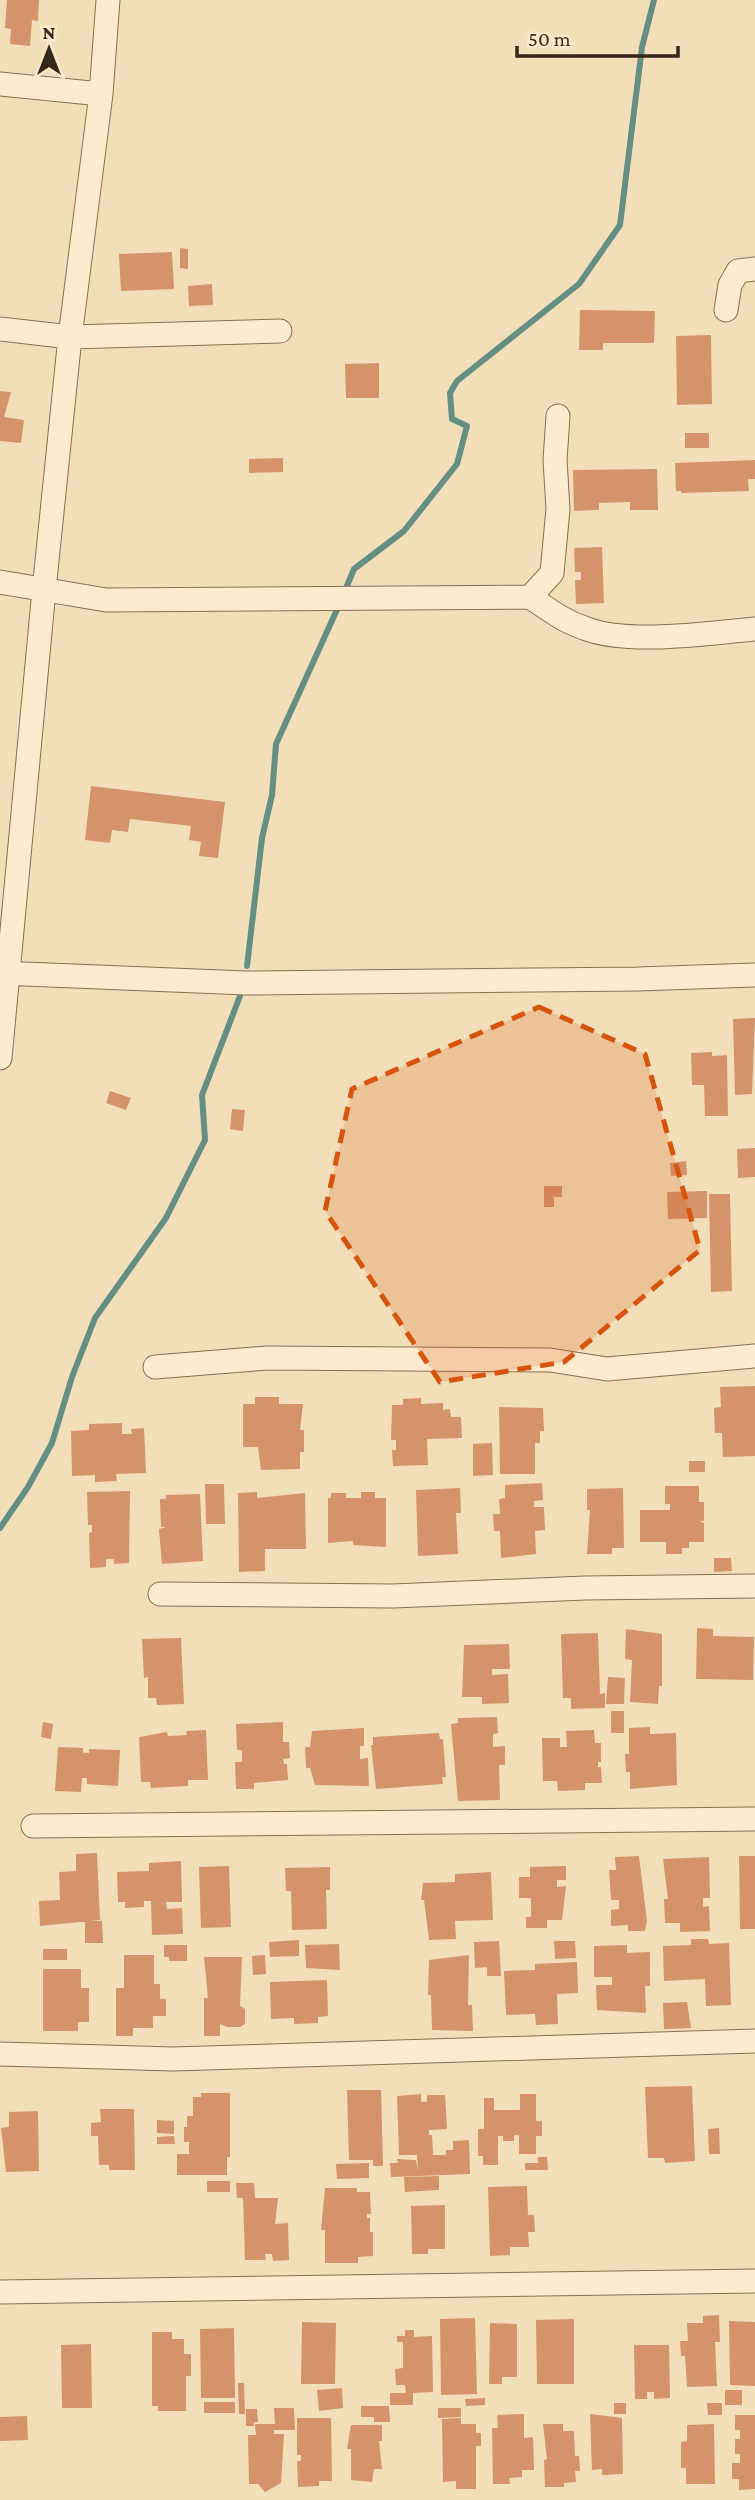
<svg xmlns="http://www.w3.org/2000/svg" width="755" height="2500" font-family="'Crimson Pro',serif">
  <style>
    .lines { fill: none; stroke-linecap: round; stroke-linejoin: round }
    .stream { stroke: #668f83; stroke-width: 6 }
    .building { fill: #d4936b }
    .minor-casing { stroke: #8a6e53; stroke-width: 25 }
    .minor { stroke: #fceccd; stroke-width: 23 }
    .marked { fill: #d6540d; fill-opacity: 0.2; stroke: #d6540d; stroke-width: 5; stroke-dasharray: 14 9; stroke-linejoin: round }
  </style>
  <rect width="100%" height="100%" fill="#f2dfba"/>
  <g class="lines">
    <!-- stream -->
    <path class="stream" d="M344,593L354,569L404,531L457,464L467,426L452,419L450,393L457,381L579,284L620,225L642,47L654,0
      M247,966L262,838L272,795L276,744L340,603
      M0,1528L28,1487L52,1443L72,1377L95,1318L166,1218L205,1140L202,1095L240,996"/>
  </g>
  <!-- building -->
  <path class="building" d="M7,0H39L38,21L32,20L30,46L10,44L11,29L5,28Z
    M180,248L188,249V269L180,268Z
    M172,252L174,289L121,291L119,254Z
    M212,284L213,305L189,306L188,286Z
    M580,310L655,311L654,343H603V350H579Z
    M711,335L712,404L677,405L676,336Z
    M379,363V398H346L345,364Z
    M0,391L11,392L4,417L24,420L21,443L0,441Z
    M685,433H709V448H685Z
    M283,458V472L249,473V459Z
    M755,460V479H748L749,491L681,493V491H676L675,463Z
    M657,469L658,510H630V502L599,503V510L574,511L573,470Z
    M602,547L604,603L576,604L575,580H581V572H575L574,548Z
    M91,786L225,802L218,858L199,856L201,842L189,840L191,826L130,819L128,832L112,830L110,843L85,840Z
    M755,1018L752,1094L735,1095L733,1019Z
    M712,1052V1056L727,1055L728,1116H705L704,1085H692L691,1053Z
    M110,1091L131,1098L126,1110L106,1103Z
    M232,1109L245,1110L243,1131L230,1129Z
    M755,1148V1177L738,1178L737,1149Z
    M686,1161L687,1175L671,1176L670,1163Z
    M544,1186H562V1197H554V1207H544Z
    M707,1191V1218L668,1219L667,1192Z
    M709,1194H730L732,1291L711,1292Z
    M755,1386V1456L723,1457L722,1433H715L714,1408L721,1407L720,1387Z
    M255,1397H279V1404H303L300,1430H304V1452H300V1469L261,1470L258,1447H243V1404H255Z
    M421,1398V1404L443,1403V1410L450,1409L451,1417H461L462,1438L427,1439L428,1465L393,1466L392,1450H396V1440H391L392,1405H403V1399Z
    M499,1407L543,1408L544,1431H540V1443H535V1474H500Z
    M122,1423V1434H132L131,1429L144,1428L146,1473L116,1474L117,1481L95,1482V1475L72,1476L71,1431L89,1430V1424Z
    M492,1443L493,1475L473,1476V1444Z
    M689,1461H705V1472H689Z
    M542,1483L543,1500L534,1501V1507H544L545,1530L535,1531L536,1554L501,1558L500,1531H494L493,1514H500L499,1499L505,1498V1485Z
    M205,1484H224L225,1524H206Z
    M665,1486H699V1502H704V1521H699L704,1523V1542H689V1548H682V1554H666V1542H640V1510H670V1504H665Z
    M460,1488L461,1513H456L458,1554L418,1556L416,1490Z
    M623,1488L624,1548H612V1554H587L590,1510H587V1489Z
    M130,1491L129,1563L114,1564V1559H106V1567L90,1568L89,1533L92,1532V1525H88L87,1492Z
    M257,1492V1498L305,1493L306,1549H265V1571L239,1572L238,1493Z
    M361,1492H375V1498H386V1547L353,1545V1541L328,1543V1498H331V1493H346V1498H361Z
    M200,1494L203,1561L162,1564L159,1529L166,1527H161L160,1499H166V1495Z
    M714,1558H731L732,1571L714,1572Z
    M697,1628L713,1629V1636L754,1637L753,1680L696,1679Z
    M626,1629L662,1634V1686H659L658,1704L630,1702L632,1660L625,1659Z
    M598,1633L600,1694L605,1693V1708L571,1709V1698H563L561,1634Z
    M181,1638L184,1704L157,1705L156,1698H148V1677L144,1678L142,1639Z
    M509,1644L510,1669H492V1675L508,1674L509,1703L482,1704V1697H462L464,1645Z
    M608,1677L625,1678L624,1704H606Z
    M611,1711H624V1733H611Z
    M497,1717L498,1733L493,1734V1747L505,1746V1765H499L500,1800L458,1801L451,1724L458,1723V1718Z
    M43,1722L53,1724L51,1739L41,1737Z
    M283,1722V1742H289L290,1758L283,1759L284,1764H287L288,1780L254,1783V1789H236L235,1762H242V1750H237L236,1724Z
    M650,1727V1734L676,1733L677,1785L630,1789V1772H626L625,1754H629V1728Z
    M364,1728V1746H360V1759L368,1758L369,1786L315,1785L310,1768H306L305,1747H310L312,1731Z
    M206,1730L208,1780H188V1786L151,1788L150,1782H141L139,1737L167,1732L168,1736L187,1735L186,1731Z
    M594,1730L595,1743H601V1762H598V1767H601L602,1783H585V1790L558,1791L557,1781H543L542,1738H560V1747H567L566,1731Z
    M439,1733L440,1739H443L446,1777H442L443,1784L376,1789L371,1745H373V1737Z
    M58,1747L83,1748V1753H89V1749L120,1750L118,1786L87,1784V1778H82L81,1792L55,1791Z
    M97,1853L100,1920L40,1926L39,1901L60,1900L59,1872L76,1871V1854Z
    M639,1856L647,1921L645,1931H628V1925L611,1926V1910L619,1909V1900H611L609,1870H616L615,1857Z
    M739,1856H755V1929H740Z
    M709,1857L710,1898H703V1907L709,1906L710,1931L680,1932V1923H665L664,1899H668L663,1859Z
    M181,1861L182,1902H166L167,1909L182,1908L183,1934L152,1935L151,1901H144V1907L125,1908V1902H118L117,1872L149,1871V1863Z
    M229,1866L231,1927L201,1928L199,1867Z
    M566,1866V1880H557V1887L566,1886L562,1920H547V1928H526V1917H531V1898H519V1877H530V1867Z
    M330,1867V1890H326L327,1929L292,1930L291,1891H286L285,1868Z
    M491,1872L493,1920L455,1921L456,1939L429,1940L424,1900H421L423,1883L455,1882V1874Z
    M85,1921H102L103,1943H85Z
    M691,1939H708L709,1944L729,1943L731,2005L706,2006L705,1979L664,1981L663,1946L691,1945Z
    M299,1940V1956L270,1957L269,1942Z
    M499,1941L501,1976H487V1967L475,1968L474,1942Z
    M554,1941H575L576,1958L555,1959Z
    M339,1944L340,1970L306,1968L305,1945Z
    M164,1945H187V1961H169V1957H164Z
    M627,1945V1953L650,1952V1986H645L646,2013L597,2010L596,1985H612V1977H594V1946Z
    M43,1949H67V1960H43Z
    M124,1955H154V1984H160V1999H166V2016H153V2028H133V2036H116V1988H124Z
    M265,1955L266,1974L253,1975L252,1956Z
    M469,1955L468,2005H472L473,2031L432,2030L431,1995H428L429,1960Z
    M204,1957H242L240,2006L245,2009V2024L240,2027H227L220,2024V2036H204V1998H208Z
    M577,1962L578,1993L557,1994L558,2024L536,2025L535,2014L506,2015L504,1971L535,1970V1964Z
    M43,1969H81V1988H89V2022H78V2031H43Z
    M327,1980L328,2016L318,2017V2023L294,2024V2018L271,2019L270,1982Z
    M687,2002L691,2028L664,2029L663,2003Z
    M692,2086L695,2161L665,2163L664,2158H648L645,2087Z
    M347,2090H381L383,2166H373V2160H349Z
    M201,2093H230V2157H227V2175H177V2154H189V2142H184V2127H187V2116H193V2097H201Z
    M421,2094V2102H427V2095H445L447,2129L429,2130V2135H432L433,2155H446V2150H453V2141L469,2140L470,2174L391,2177L390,2163H398L397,2159L416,2160L418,2171L417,2155H399L397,2096Z
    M520,2094H536V2121H542V2136H536V2154H519V2135H514V2141H503V2136H498V2165H483V2156H478V2129H484V2098H494V2110H520Z
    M100,2109H134L135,2170H109V2165H99L98,2136H91V2123L101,2122Z
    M38,2111L39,2171L6,2172L1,2128L9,2127V2112Z
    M157,2120L174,2121V2134L157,2133Z
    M719,2128L720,2154H709L708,2129Z
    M174,2136L175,2144H157V2137Z
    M538,2157H547L548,2170H525V2163H538Z
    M369,2163V2178L337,2179L336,2164Z
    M439,2176V2190L405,2192L404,2177Z
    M207,2181H230V2192H207Z
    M236,2183H254L255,2198H278L275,2224L288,2223L289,2260L273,2261L272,2254H265L266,2260H245L243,2198H237Z
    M527,2186L528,2215H534L535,2232H528L529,2247H510V2255L490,2256L488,2187Z
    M325,2188H357V2192H370L371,2214H367V2218H370V2232H373V2256L358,2257V2263H325V2230H321Z
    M445,2205V2249H428V2254H412L411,2206Z
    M719,2315L720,2342H715L717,2386L687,2387L685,2356H681L680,2341H688L687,2323H703V2316Z
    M475,2318L477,2394L441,2395L440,2319Z
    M574,2319V2384H537L536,2320Z
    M729,2321L755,2322V2386L730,2385Z
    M302,2322L336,2323L335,2384H301Z
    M490,2323L517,2324V2377H502V2384H489Z
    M234,2328L235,2398H201L200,2329Z
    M405,2330H414V2337L432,2336L433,2392L413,2393V2405H390V2393H406L405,2385H396L395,2369L403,2368V2342H397V2336H405Z
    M152,2332H172V2339H184V2354H191V2376H186V2411H158V2406H152Z
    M91,2344L92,2408H62L61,2345Z
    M634,2345H669L670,2398L654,2399V2392H647V2399H635Z
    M238,2383H244L245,2414H239Z
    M342,2388L343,2408L319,2411L317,2390Z
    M725,2390H742V2405H725Z
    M485,2398V2405L466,2406L465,2399Z
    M204,2402H235V2413H204Z
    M614,2403H626V2414H614Z
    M707,2403H722V2415H708Z
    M361,2406H389L390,2422H374V2417H361Z
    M274,2408H294L295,2430H274V2434H284L281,2483L265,2492L258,2484H249L248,2435H256L255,2424H275Z
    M438,2408H461V2417L438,2418Z
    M246,2409H257L258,2422H254V2426H246Z
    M524,2414V2438L533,2437L534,2470H522V2477L509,2478L510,2484H493L492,2428H498L497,2415Z
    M590,2414L622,2418L623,2474L602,2475V2469L592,2470Z
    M735,2415H755V2489L739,2490V2479H732V2463H740V2454H735V2439H740V2430H735Z
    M27,2416L28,2440L0,2441V2417Z
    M297,2418H331L332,2481H319V2486L298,2487L297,2461H301V2455H297Z
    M461,2418V2424H476V2433H481V2446H476V2489H456V2481L443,2482L442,2419Z
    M543,2424H563V2431H574L575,2456H579L580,2471H575L576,2482L564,2483V2487H545L544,2460L547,2459Z
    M714,2424L715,2484H686V2468H681V2442L687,2441V2425Z
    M351,2425H382V2441H379L382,2469H374L372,2482L351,2480V2449H347Z"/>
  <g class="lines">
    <!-- minor casing -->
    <g class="minor-casing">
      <path id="minor" d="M0,84L101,94
        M726,310L730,285L738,271L755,269
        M0,329L70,337L280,331
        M558,416L555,460L558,509L552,573L530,597C549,610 565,622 587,629C630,645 708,633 755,629
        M0,582L106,600L530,597
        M0,973L246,983L638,979L755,975
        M0,1058L44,590L70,337L101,94L108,0
        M155,1367L267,1358L550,1360L607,1369L755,1356
        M160,1594L393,1596L585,1588L755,1586
        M33,1826L755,1819
        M0,2054L173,2059L755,2041
        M0,2292L755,2281"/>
    </g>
    <!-- minor -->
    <use href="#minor" class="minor"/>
  </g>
  <!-- marked area -->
  <path class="marked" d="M539,1007L645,1054L700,1250L564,1362L440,1382L325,1211L352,1089Z"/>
  <!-- north arrow -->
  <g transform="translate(49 49)" stroke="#f9e9ca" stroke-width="5" paint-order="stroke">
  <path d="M0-5L12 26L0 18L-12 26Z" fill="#372619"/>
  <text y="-10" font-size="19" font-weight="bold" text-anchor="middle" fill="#372619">N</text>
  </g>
  <!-- scale -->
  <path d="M517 46v10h161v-10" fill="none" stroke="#372619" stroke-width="3.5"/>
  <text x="528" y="46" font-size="21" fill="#372619" stroke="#f9e9ca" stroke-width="5" paint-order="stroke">50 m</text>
</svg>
